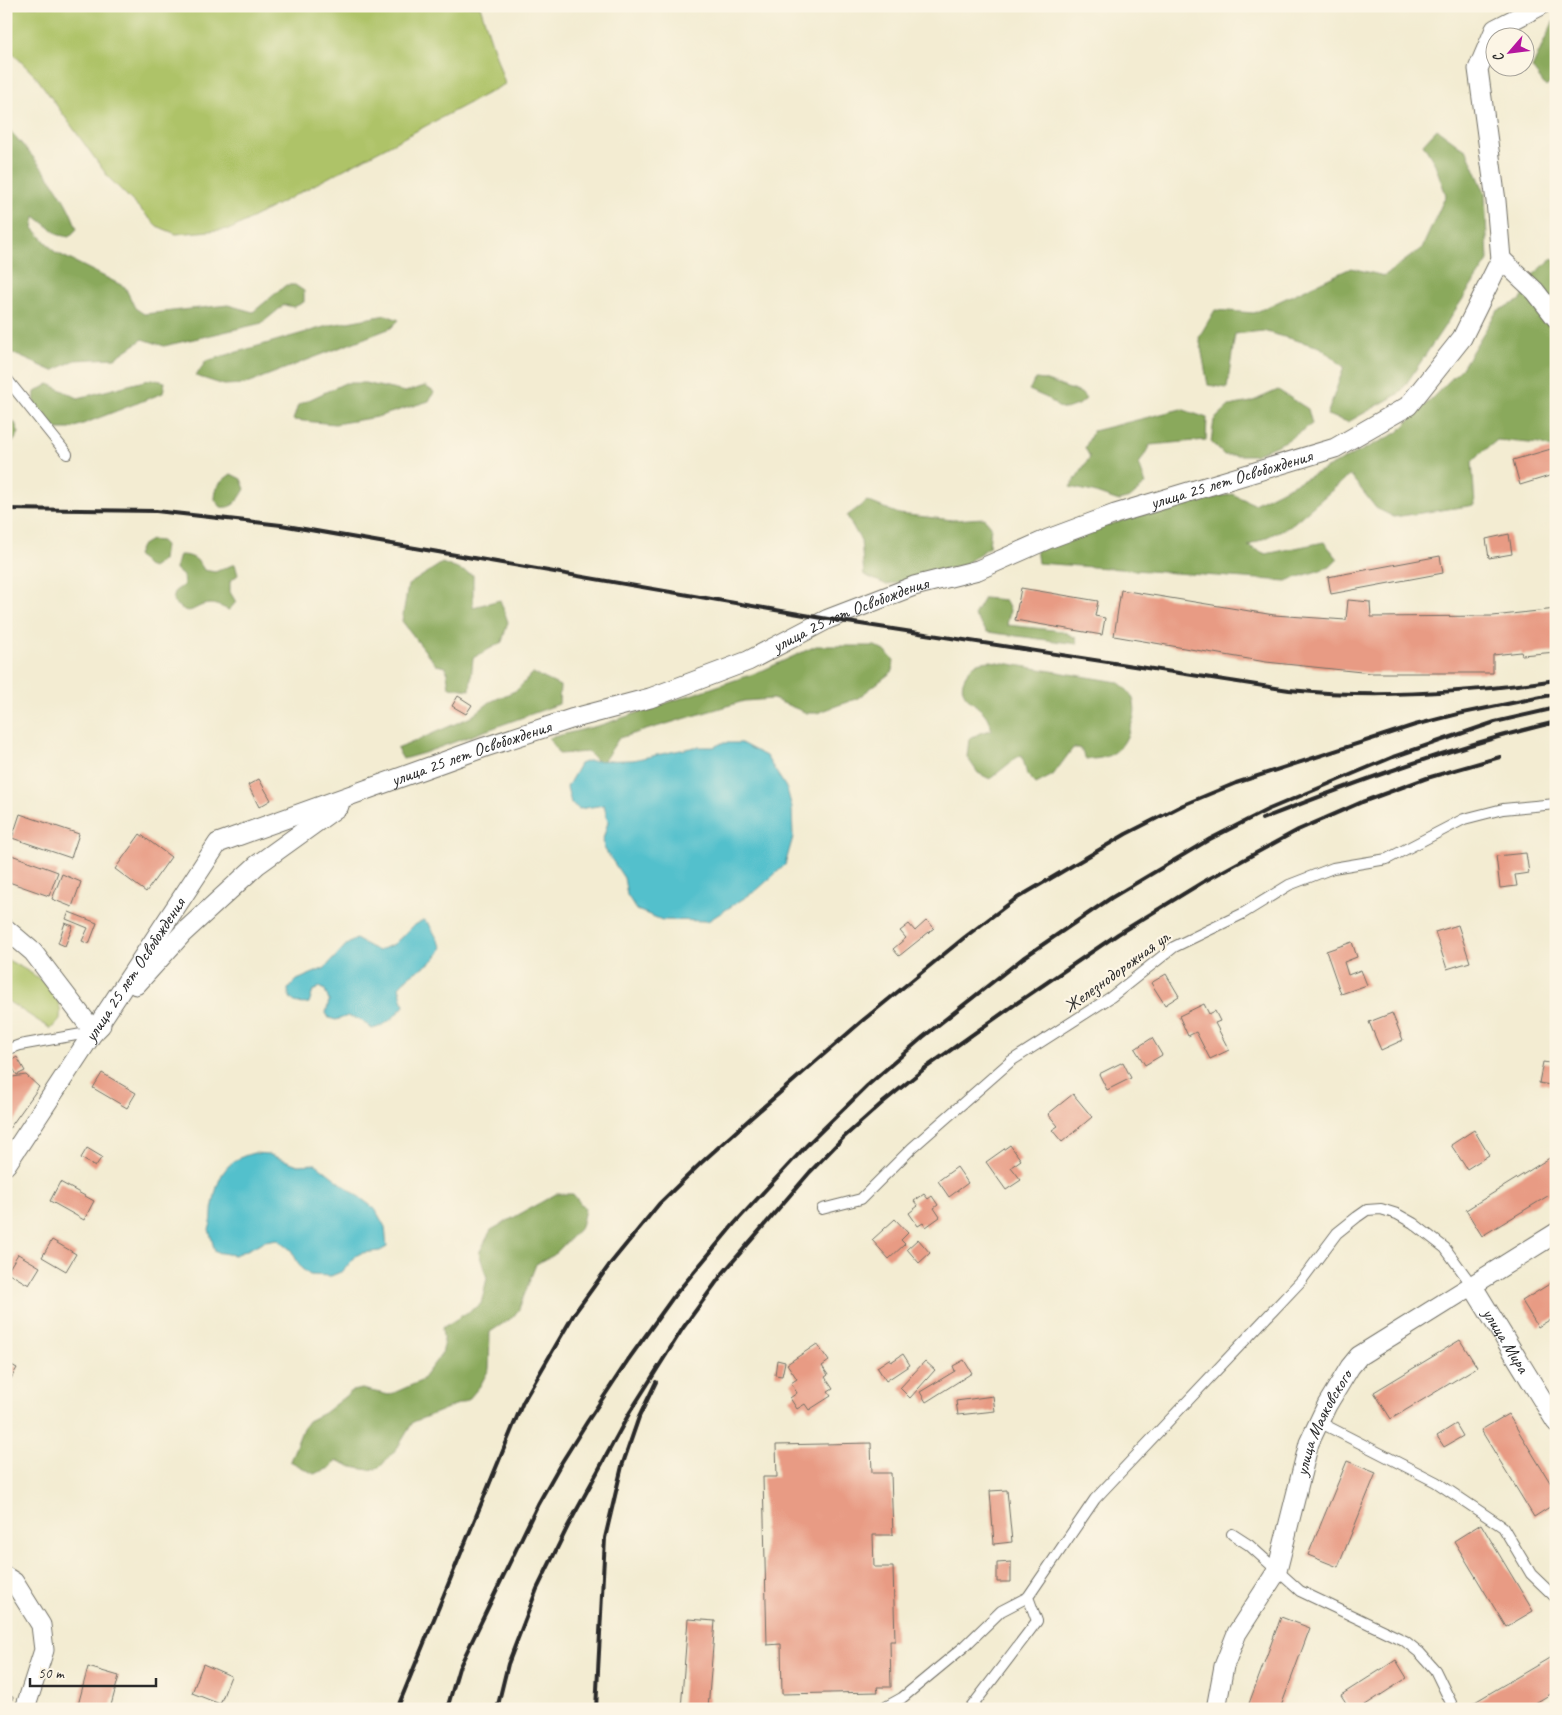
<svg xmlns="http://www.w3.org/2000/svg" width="1562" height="1715" font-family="Caveat,sans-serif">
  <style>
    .green { fill: #aec367; stroke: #6c7749 }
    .forest { fill: #8aa95c; stroke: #5a6a44 }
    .water { fill: #53c0cc; stroke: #3f767c }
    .building { fill: #e89b84 }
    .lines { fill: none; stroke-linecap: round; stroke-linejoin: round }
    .service-casing { stroke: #716f65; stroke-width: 12 }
    .minor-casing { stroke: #716f65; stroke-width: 21 }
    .service { stroke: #fff; stroke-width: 10 }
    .minor { stroke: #fff; stroke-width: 19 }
    .rail { stroke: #2b2b2b; stroke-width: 4 }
    .labels { text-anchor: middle; stroke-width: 4.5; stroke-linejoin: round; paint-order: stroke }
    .street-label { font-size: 18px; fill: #2b2b2b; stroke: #fcf5e5 }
  </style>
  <rect width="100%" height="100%" fill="#fcf5e5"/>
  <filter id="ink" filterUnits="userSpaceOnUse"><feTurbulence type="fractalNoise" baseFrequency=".02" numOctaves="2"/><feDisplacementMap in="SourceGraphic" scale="10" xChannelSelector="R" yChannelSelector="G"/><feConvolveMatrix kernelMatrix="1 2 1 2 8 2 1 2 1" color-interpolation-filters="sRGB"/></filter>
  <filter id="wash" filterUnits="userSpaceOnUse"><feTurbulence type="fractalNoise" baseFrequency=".0096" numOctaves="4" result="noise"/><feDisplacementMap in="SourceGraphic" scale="20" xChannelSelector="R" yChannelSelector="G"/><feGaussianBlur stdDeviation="1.12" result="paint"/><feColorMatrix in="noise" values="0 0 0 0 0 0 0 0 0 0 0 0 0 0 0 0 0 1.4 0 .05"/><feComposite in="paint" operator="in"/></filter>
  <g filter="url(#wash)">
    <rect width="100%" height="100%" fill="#f3ecd2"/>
    <!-- green -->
    <path class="green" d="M6,6H480L505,84L231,229L176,234L157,226L109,178L37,78L6,46Z
      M6,959C26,970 55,983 60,1008C61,1011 60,1016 60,1019L51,1029L6,1000Z"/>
    <!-- forest -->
    <path class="forest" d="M1556,21V78L1546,87L1532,68L1553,22Z
      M6,126C33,157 64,189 77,229L69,237L59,235L35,216L33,228L55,252L125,287L135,308L144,314L228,305L253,312L286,285H295L304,291V302L294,307L284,305L262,323L164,346L143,339L115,358L75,360L53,371L12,353L6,343Z
      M1437,129L1467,151L1485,193L1488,261L1400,393L1348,422L1327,415L1344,367L1320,347L1263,331L1235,334L1227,388L1208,385L1199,337L1215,310L1254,313L1351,268L1384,276L1422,248L1446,195L1435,164L1423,144Z
      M1553,258L1556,261V450L1540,444L1497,440L1472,461L1475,505L1394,517L1376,508L1350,475L1290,526L1248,546L1266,554L1324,542L1338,559L1330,567L1286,581L1038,563L1036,549L1136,516L1232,494L1254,504L1397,433L1462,368L1497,311L1521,300L1534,274Z
      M386,315L399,320L391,328L245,384L224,385L196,376L206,361L331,325Z
      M152,379L165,382L163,393L70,429H44L34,408L35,392L49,384L78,398Z
      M1036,379L1044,380L1081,393L1086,399L1080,404L1066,409L1058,407L1047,398L1029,390Z
      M345,383H365L405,392L425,386L434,392L429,401L377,417L335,424L293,420L298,405Z
      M1278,390L1308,409L1312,424L1286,441L1255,455H1224L1211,442L1214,420L1229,406L1251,402Z
      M1181,409L1207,418L1206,440L1150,445L1139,464L1146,484L1130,498L1119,501L1093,492L1070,487L1090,457L1085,448L1093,431Z
      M6,420L15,423L19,433L13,442L6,443Z
      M231,474L241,479L245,489C239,499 234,509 221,507L215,500C215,486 220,482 231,474Z
      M867,501L899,514L953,520L984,518L991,526L989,547L964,565L887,585L864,575L861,541L847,516Z
      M151,540L161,541L165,545L163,560L152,568L147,566L137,555L141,546Z
      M179,555C193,555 198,559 204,570L215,572L235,564L238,575L230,581V592L236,602L229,610C224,608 216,604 210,604C191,605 193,620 173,602L175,591L184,585L183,576L175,569Z
      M442,563L473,575V607L500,600L508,622L502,642L473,658L470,690L449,687L446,667L436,665L402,621L408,585Z
      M984,598L1005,600L1010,610L1007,625L1062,631L1076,638L1077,644L987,632L974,615Z
      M816,646H875L885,651L894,660L893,671L858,698L817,713H807L773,699L744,701L619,738L601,765L588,752L559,754L549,738L601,725L759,672Z
      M991,661L1118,682C1124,687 1133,694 1134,703C1136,711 1134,718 1131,726C1124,749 1112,760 1086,759L1080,748H1073L1053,775L1036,784L1027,775L1022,755L1016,758L990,779L978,773L967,757L969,739L980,733L992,730C990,725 988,717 984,713C971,699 953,693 968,672C974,662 979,662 991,661Z
      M533,673L560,686L559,704L424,753L403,759L397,749L471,717L490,702L517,690Z
      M556,1194H573L585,1209L581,1227L554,1255L536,1264L519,1309L513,1317L490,1332L489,1369L480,1386L468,1400L413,1422L398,1447L379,1468L369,1470L352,1467L336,1460L330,1468L314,1474L290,1461L303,1428L308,1421L324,1413L352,1391L362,1389L389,1395L421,1381L442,1353L444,1346L442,1328L481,1304L487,1278L479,1253L491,1230Z"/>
    <!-- water -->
    <path class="water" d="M722,743H741L766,756L787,789L792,808L793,837L785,865L757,890L708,921L662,920L637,910L627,895L624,878L604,848L603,839L608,822L604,805L579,809L571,803L567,787L580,764L588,761L633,760L695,747H714Z
      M423,920L429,924L442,947C437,963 419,968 408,977C405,980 402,984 399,987L404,1006C395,1016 385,1027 372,1029L361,1020L348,1016L336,1020L329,1018L326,1013L329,1001L325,990L320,987L313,991L309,1003C298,1006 288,1001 288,989L297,980L325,968L346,945L356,939L378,951L394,944L412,927Z
      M254,1153L268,1154L298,1165L316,1164L375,1209L385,1227L387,1247L380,1251L361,1253L356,1256L343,1271L331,1276L310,1275L301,1268L291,1250L277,1239L265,1241L247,1250L234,1255L215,1252L209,1229C213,1221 211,1213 213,1205C218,1176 225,1160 254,1153Z"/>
    <g id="blocks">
      <!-- building -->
      <path class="building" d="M1551,449L1556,465V474L1520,485L1513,460Z
        M1509,534L1512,554L1489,558L1486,539Z
        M1440,556L1443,573L1331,594L1328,577Z
        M1021,588L1098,601L1095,616L1105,618L1102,635L1015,620Z
        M1121,590L1274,615L1346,620L1348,600L1370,602L1371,617L1493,616L1556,609V652L1522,655L1521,652L1493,655V673H1371L1266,662L1114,636Z
        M458,696L472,705L466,714L452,706Z
        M259,779L271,800L259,807L248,785Z
        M20,814L79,834L71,858L12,838Z
        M140,834L171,857L146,892L115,869Z
        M6,853L58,872L49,896L6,881Z
        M1526,853L1529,873L1515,875L1517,886L1500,888L1496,856Z
        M62,874L81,882L72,907L52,899Z
        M69,912L97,923L89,944L82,941L88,928L66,919Z
        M927,920L934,928L899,956L893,949L906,938L900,931L909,924L915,931Z
        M65,923L73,926L65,946L58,943Z
        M1458,925L1470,962L1447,969L1435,932Z
        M1352,942L1357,957L1344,962L1348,975L1361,970L1367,985L1341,994L1326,951Z
        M1166,974L1179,996L1165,1005L1151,983Z
        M1204,1004L1209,1014L1215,1011L1220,1021L1215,1023L1229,1050L1210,1059L1196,1032L1188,1036L1179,1016Z
        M1392,1013L1403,1040L1381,1050L1369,1022Z
        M1152,1038L1162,1055L1145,1065L1135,1049Z
        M17,1057L25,1071L17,1075L9,1062Z
        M1123,1062L1131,1078L1107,1090L1099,1074Z
        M1543,1062L1556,1064V1086L1539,1083Z
        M102,1073L136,1093L127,1108L93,1088Z
        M26,1075L39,1087L6,1133V1078Z
        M1073,1094L1092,1117L1062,1142L1052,1130L1058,1126L1048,1114Z
        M1474,1130L1489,1155L1467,1169L1451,1145Z
        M1010,1145L1021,1160L1011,1167L1021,1180L1006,1190L986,1162Z
        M87,1148L102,1157L95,1167L81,1158Z
        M1556,1154V1191L1482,1236L1466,1210Z
        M957,1167L968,1183L949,1197L938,1181Z
        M60,1182L94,1201L84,1220L50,1201Z
        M924,1194L928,1199L932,1196L938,1205L934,1208L940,1217L926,1227L923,1223L918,1226L909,1213L918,1206L914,1201Z
        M895,1219L908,1233L901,1240L905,1244L889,1259L872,1240Z
        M918,1239L930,1253L919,1263L907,1249Z
        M52,1240L76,1254L66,1271L42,1257Z
        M18,1254L40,1267L29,1285L7,1272Z
        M1556,1280V1316L1538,1327L1522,1301Z
        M1460,1340L1477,1367L1391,1419L1374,1392Z
        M817,1344L829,1361L822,1366L828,1375L825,1377L833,1389L828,1392L831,1396L809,1410L805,1404L797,1409L790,1398L797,1393L791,1383L797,1379L787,1364Z
        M903,1354L910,1365L886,1381L877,1367L889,1359L891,1362Z
        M777,1360L785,1362L782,1376L775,1375Z
        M964,1360L972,1373L926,1402L920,1392L955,1371L953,1366Z
        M925,1361L935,1370L910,1398L900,1388Z
        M6,1362L17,1368L9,1382L6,1380Z
        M993,1396L995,1411L958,1415L956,1401Z
        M1508,1414L1556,1492V1503L1534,1517L1481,1430Z
        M1456,1424L1463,1436L1444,1447L1437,1436Z
        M871,1443L872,1473H891L893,1535H873L874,1567H893L895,1641H890L891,1687H877L878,1692L782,1694L781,1644L767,1645L763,1477H777L776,1445Z
        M1347,1461L1376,1473L1338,1567L1308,1555Z
        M1007,1490L1012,1542L994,1544L990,1491Z
        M1481,1524L1533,1611L1506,1627L1454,1541Z
        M1011,1562V1582H997V1563Z
        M1281,1617L1310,1628L1280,1709H1247Z
        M688,1619L715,1621L708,1709H681Z
        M1551,1657L1556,1665V1691L1525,1709H1463Z
        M1396,1660L1407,1678L1359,1709H1350L1341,1695Z
        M203,1664L231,1676L220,1704L192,1693Z
        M88,1667L119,1676L110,1709H77Z
        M6,1695L13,1697L9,1709H6Z"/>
    </g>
  </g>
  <g filter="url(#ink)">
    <use href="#blocks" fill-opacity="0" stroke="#716f65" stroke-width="1"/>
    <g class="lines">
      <!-- service casing -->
      <g class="service-casing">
        <path id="service" d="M6,378L67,454
          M6,1050L20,1045L93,1032
          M822,1209L861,1199L912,1148L1011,1061L1111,997L1174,947L1242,914L1289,885L1333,868L1387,859L1464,819L1503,809L1556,804
          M1319,1422L1436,1482L1503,1527L1531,1574L1556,1598
          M1232,1534L1249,1545L1300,1591L1405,1641L1420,1653L1435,1670L1454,1709
          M882,1709L902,1698L965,1646L1001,1611L1028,1597L1095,1499L1301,1281L1337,1233L1357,1217L1367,1210L1381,1209L1397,1214L1413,1223L1445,1248L1472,1285
          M970,1709L1037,1621L1028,1597"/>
      </g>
      <!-- minor casing -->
      <g class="minor-casing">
        <g id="minor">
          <path d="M1501,259L1535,291L1556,318"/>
          <path d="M6,929L33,952L94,1032L101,1025"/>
          <path d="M136,985L183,933L257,865L339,806"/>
          <path id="s1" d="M6,1165L218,843L485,747L571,719L650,698L748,661L828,619L914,586L978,570L1048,539L1115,514L1335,448L1408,406L1462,338L1501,259L1496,201L1478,69L1495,29L1540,6"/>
          <path id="s2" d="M1472,1285L1556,1422"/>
          <path d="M6,1577L14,1582L41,1625L44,1650L25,1709"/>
          <path id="s3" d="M1216,1709L1224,1666L1237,1633L1277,1571L1309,1443L1327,1405L1350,1367L1359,1356L1556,1233"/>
        </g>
      </g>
      <!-- service -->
      <use href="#service" class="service"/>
      <!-- minor -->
      <use href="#minor" class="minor"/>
      <!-- rail -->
      <path class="rail" d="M6,509L156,511L281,525L828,619L1289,690C1378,699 1468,693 1556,680
        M1262,819C1358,781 1455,746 1556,722
        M397,1709L523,1402L574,1314L610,1264L659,1204L701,1163L752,1117L862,1021L965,937L1014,900L1126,834L1183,805L1236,783L1415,725L1458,714L1556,694
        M447,1709L459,1668L538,1504L560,1465L587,1422L628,1360L674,1296L734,1224L806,1146L867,1086L923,1037L1023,958L1111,898L1210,839L1267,810L1393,757L1495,722L1556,708
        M497,1709L508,1664L537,1589L568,1526L630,1412L683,1328L723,1273L810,1172L843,1138L881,1104L924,1069L1014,1005L1118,934L1203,882L1298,830L1362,802L1427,778L1500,757
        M596,1709L605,1538L622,1466L639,1417L656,1382"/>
    </g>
  </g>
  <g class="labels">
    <!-- street labels -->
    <g class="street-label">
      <text dy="6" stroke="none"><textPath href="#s1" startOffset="1464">улица 25 лет Освобождения</textPath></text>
      <text dy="6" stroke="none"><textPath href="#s1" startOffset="1059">улица 25 лет Освобождения</textPath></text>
      <text dy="6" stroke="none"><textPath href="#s1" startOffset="654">улица 25 лет Освобождения</textPath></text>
      <text dy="6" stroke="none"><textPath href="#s1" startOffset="234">улица 25 лет Освобождения</textPath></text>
      <text transform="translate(1117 971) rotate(-36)" y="6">Железнодорожная ул.</text>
      <text dy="6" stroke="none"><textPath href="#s2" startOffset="65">улица Мира</textPath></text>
      <text dy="6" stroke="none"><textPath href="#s3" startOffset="309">улица Маяковского</textPath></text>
    </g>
  </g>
  <!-- margin -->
  <rect width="1562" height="1715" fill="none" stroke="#fcf5e5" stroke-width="25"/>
  <!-- north arrow -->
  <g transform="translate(1510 52) rotate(242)"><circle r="24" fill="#fcf5e5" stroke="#a8a49b"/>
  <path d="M0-4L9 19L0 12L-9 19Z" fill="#b5179e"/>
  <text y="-8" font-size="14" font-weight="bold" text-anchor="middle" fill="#2b2b2b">С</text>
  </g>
  <!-- scale -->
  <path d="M30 1678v8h126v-8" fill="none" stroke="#2b2b2b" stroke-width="2.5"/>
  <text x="38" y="1678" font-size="15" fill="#2b2b2b" stroke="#fcf5e5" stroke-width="4" paint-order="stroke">50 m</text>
</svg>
